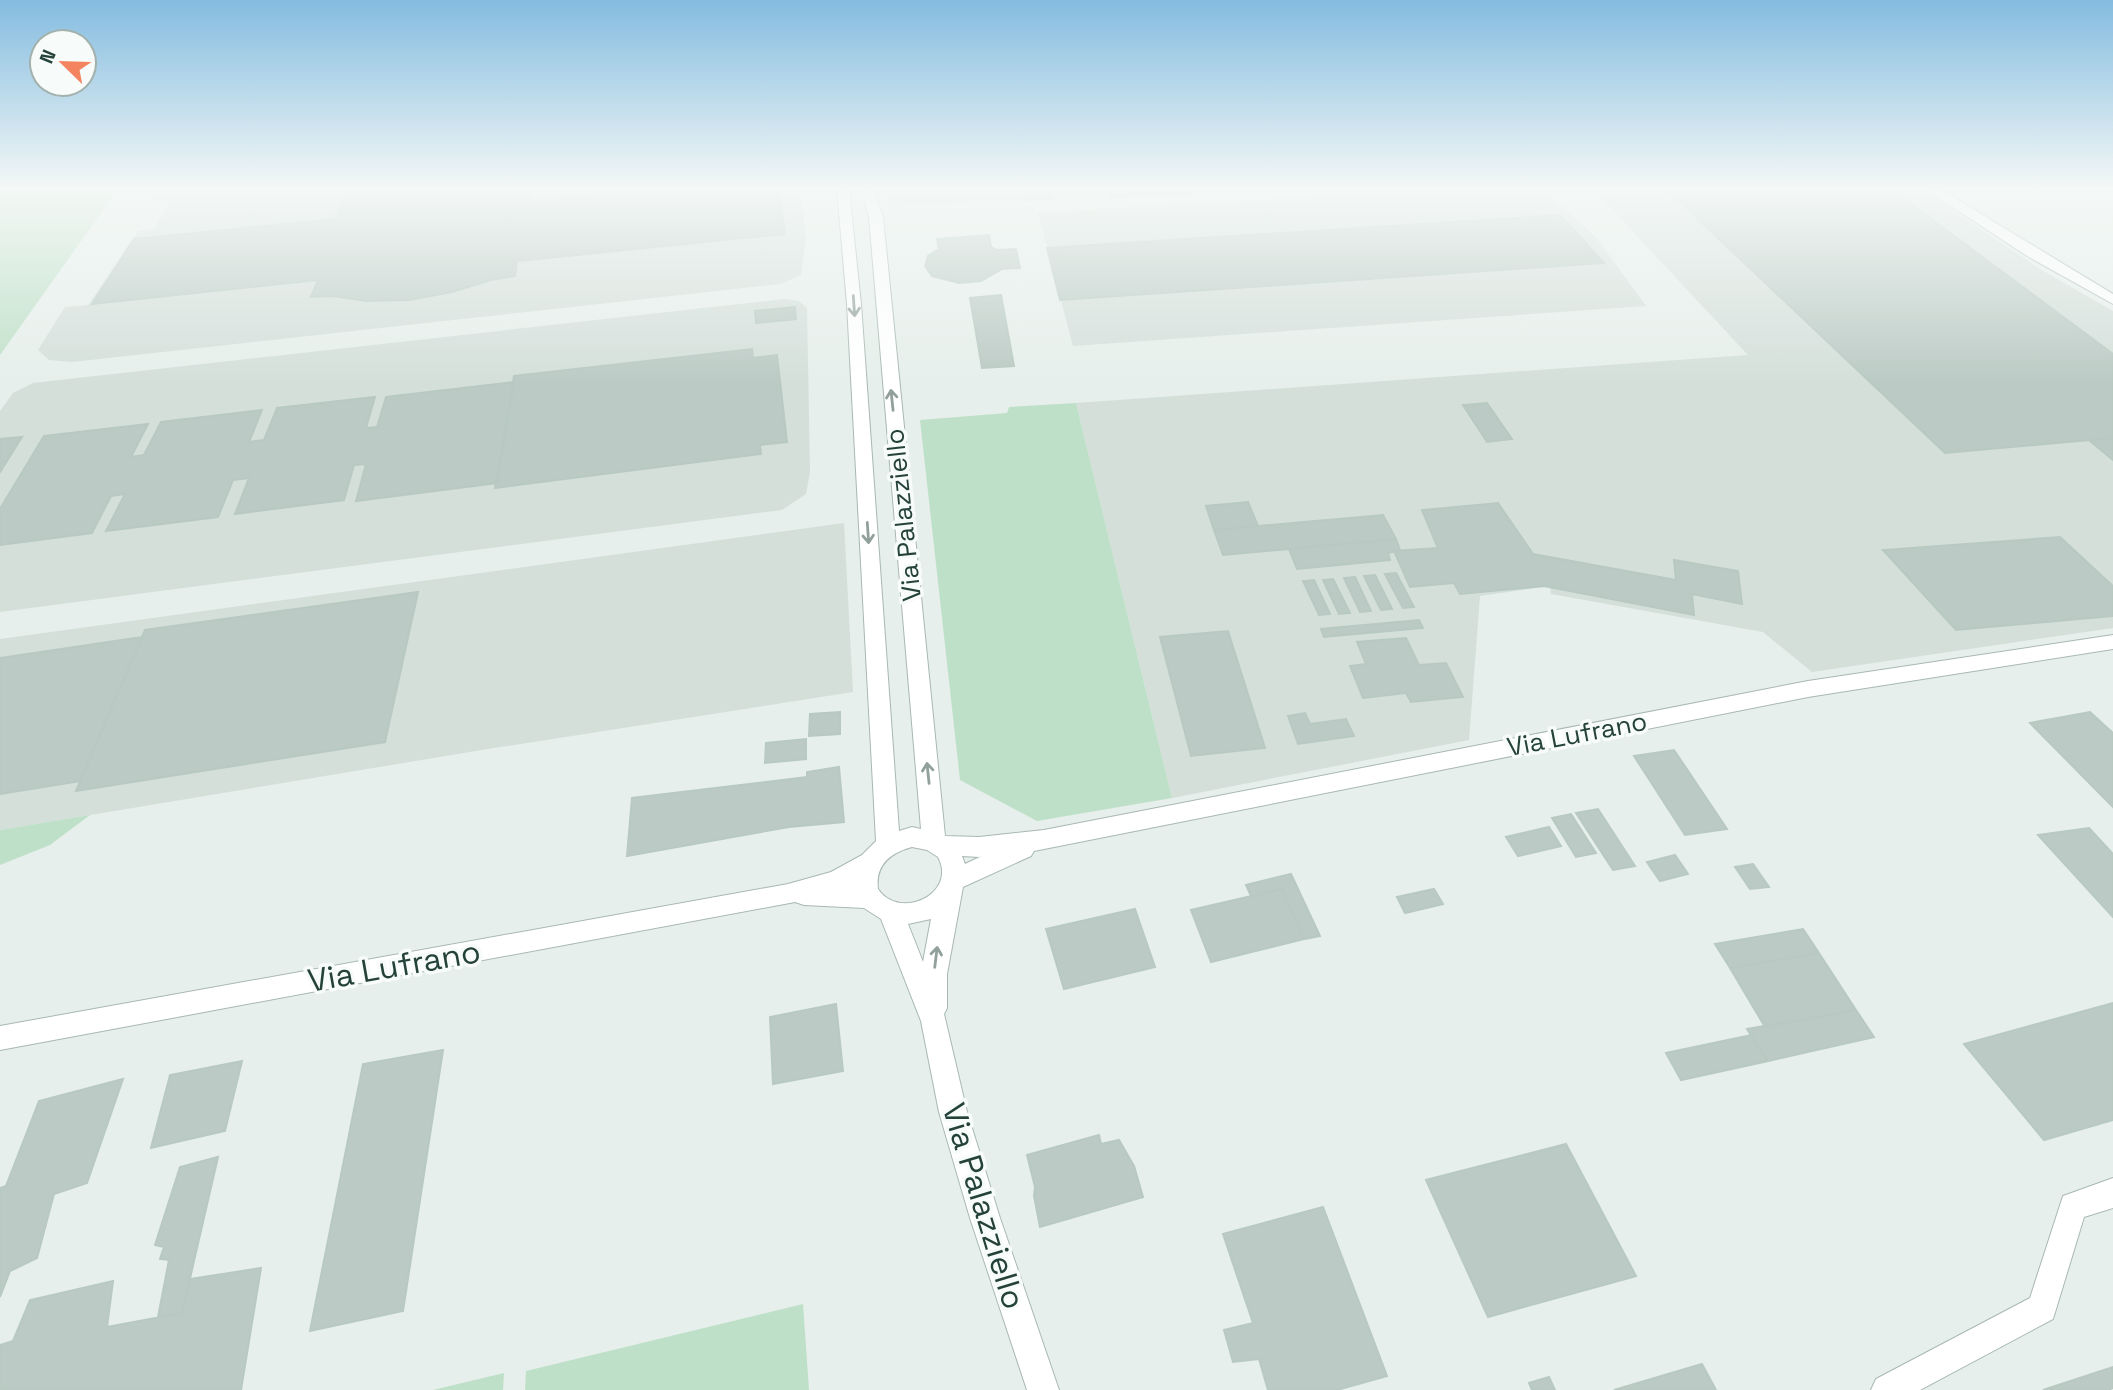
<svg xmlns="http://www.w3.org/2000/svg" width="2113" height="1390" font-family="'Space Grotesk',sans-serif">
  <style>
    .built { fill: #d4dfda }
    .green { fill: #bfe0c8 }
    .building { fill: #bbcac4; stroke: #b8c9c2; stroke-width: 2 }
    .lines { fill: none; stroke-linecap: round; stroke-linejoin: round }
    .street-casing { stroke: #a8b8b2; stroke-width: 2 }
    .street { fill: #fff; fill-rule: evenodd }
    .oneway { stroke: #92a09c }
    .labels { text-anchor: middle; stroke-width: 7; stroke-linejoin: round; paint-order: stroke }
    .street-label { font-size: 26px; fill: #24423a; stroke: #f7fbf9 }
    .near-street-label { font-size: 32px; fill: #24423a; stroke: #f7fbf9 }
  </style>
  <rect width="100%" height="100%" fill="#e6efeb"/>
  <!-- built -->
  <path class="built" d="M156,189H801L806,238L801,275L780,284L72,362L49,360L38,350L65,307L88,305L138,231L155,229L169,202L147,203Z
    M883,189H1296L889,206Z
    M1442,189H1542L1595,236L1646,306L1073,346L1038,213Z
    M1593,189H1921L2040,269L2113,311V628L1812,672L1763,632L1551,594L1550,586L1480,596L1469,740L1172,798L1076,403L1748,355Z
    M784,299L799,301L807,308L810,472L806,494L782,510L0,612V411L13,393L33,383Z
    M844,523L853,692L488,749L0,830V639Z"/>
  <!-- green -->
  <path class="green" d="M0,189H118L0,355Z
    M1076,403L1172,798L1037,821L960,780L920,420L1007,413L1009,407Z
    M90,815L50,845L0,865V830Z
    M803,1304L809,1390H525L526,1371Z
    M504,1373L503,1390H433Z"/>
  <!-- building -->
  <path class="building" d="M348,189H531L529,202L665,189H779L785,234L517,261L515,276L491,280L452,292L409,300L367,301L333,296L311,297L318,280L92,304L134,239L335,219Z
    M1023,189H1049L1051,199L1025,200Z
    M1106,189H1223L1224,192L1109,197Z
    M1666,189H1891L2113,354V438L1945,453Z
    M1560,215L1604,263L1060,300L1047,248Z
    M989,235L991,247L997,250L1016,249L1020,268L1002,269L981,281L959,283L932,276L925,266L928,256L939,249L937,239Z
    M1001,295L1014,366L982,368L970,298Z
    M795,307L796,319L756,323L755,311Z
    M752,349L753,358L777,355L787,442L760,445L761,454L495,488L514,376Z
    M514,382L497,483L356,501L366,464L354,465L344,500L235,514L249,478L233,480L218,517L106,531L125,494L111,496L92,533L0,545V509L44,436L148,424L131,457L144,455L161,422L262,410L249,442L264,440L277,408L375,397L366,428L377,427L386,397Z
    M1487,403L1512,439L1487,442L1463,405Z
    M22,437L0,472V439Z
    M2113,438V460L2090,441Z
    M1248,502L1258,526L1214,530L1206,506Z
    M1498,503L1533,554L1676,580L1674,560L1738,571L1742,604L1692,594L1694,615L1544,586L1460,594L1454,583L1410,587L1394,551L1438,548L1422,510Z
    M1383,515L1396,539L1223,555L1214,530Z
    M2060,537L2113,586V616L1956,630L1883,550Z
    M1396,539L1400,550L1388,553L1390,560L1297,569L1289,549Z
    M1396,573L1414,607L1403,608L1385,574Z
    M1375,575L1392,609L1381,610L1364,576Z
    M1355,577L1371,611L1360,612L1344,578Z
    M1333,579L1350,613L1339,614L1323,580Z
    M1314,580L1330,614L1319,615L1303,581Z
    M418,592L385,742L76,791L145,630Z
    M1419,620L1423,628L1324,637L1321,629Z
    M1228,631L1265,748L1191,756L1160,637Z
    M142,637L80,781L0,794V658Z
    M1406,638L1419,665L1446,663L1463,697L1411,702L1406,693L1363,698L1350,666L1366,664L1357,642Z
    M840,712V734L809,736L810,714Z
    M2090,712L2113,733V807L2030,723Z
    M1305,713L1310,724L1346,719L1354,736L1298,744L1288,716Z
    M806,739V759L765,763L766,743Z
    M1674,750L1727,829L1685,835L1634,756Z
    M839,767L844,822L789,827L627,856L632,798L807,777V772Z
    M1598,809L1635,866L1613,870L1576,813Z
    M1571,814L1596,853L1576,857L1552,818Z
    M1549,827L1561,846L1518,856L1506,837Z
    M2089,828L2113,854V917L2038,835Z
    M1675,855L1688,874L1660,881L1647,862Z
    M1753,864L1769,887L1750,889L1735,867Z
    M1291,874L1320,936L1304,939L1282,889L1251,896L1246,885Z
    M1282,889L1304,939L1211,962L1191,910Z
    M1434,889L1443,904L1405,913L1397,897Z
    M1135,909L1155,967L1064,989L1046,929Z
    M1803,929L1819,953L1730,968L1715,944Z
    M1819,953L1856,1010L1765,1027L1730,968Z
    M2113,1003V1120L2044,1140L1964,1044Z
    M836,1004L843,1071L773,1084L770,1017Z
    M1856,1010L1874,1037L1768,1061L1747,1029Z
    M1751,1035L1768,1061L1681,1080L1666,1053Z
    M443,1050L403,1311L310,1331L363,1064Z
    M242,1061L225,1131L151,1148L170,1075Z
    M123,1079L87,1183L54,1194L37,1258L10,1271L0,1297V1188L6,1186L39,1101Z
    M1099,1135L1101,1144L1119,1140L1134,1166L1143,1197L1040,1227L1034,1196L1035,1187L1027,1155Z
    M1566,1144L1636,1276L1488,1317L1426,1180Z
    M218,1157L182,1313L158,1317L169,1260L160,1259L164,1247L155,1245L180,1167Z
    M1323,1207L1387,1376L1337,1390H1268L1259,1359L1233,1362L1224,1330L1253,1323L1223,1234Z
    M261,1268L241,1390H0V1345L13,1341L30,1300L113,1281L107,1327L182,1313L191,1279Z
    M1702,1364L1716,1390H1614Z
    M2113,1367V1388L2108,1390H2043Z
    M1549,1377L1555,1390H1532L1529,1383Z"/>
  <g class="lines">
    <!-- street casing -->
    <g class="street-casing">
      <path id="street" d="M837,189H849L861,304L899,831L912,827L921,829L869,217L861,189H873L883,217L945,836L979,837L1044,830L1808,681L2113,635V649L1808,697L1034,851L1031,856L963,887L947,974V1008L944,1014L967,1112L1000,1218L1059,1390H1027L970,1218L939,1112L921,1021L881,919L864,908L804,905L795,902L0,1050V1026L788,884L831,872L862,855L876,841L847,304ZM912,847L927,850L938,857C958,894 899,921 878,889C875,865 890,853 912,847ZM962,856L979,857L982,856L965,864ZM931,919L923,962L908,924Z
        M1925,189H1940L2113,294V304L2027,256Z
        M2113,1178V1208L2084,1217L2053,1319L1920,1390H1871L1876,1379L2030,1298L2063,1196Z"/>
    </g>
    <!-- street -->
    <use href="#street" class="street"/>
  </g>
  <!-- one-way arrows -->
  <defs><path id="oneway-shaft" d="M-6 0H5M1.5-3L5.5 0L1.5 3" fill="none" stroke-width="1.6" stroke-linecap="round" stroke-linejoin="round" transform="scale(1.75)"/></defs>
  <g class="oneway">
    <use href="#oneway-shaft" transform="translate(854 306) rotate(86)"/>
    <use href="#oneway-shaft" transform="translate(892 400) rotate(-96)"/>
    <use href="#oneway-shaft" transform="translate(868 533) rotate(86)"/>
    <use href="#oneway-shaft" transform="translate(928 773) rotate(-96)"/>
    <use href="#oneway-shaft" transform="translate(936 957) rotate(-83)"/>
  </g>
  <!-- sky -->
  <linearGradient id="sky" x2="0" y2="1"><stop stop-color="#84bce0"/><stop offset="0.49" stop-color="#f4f8f6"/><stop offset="1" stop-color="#f4f8f6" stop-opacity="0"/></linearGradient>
  <rect width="2113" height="384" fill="url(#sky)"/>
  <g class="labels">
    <!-- street labels -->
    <g class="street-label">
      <text transform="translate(903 515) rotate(-96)" y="9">Via Palazziello</text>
      <text transform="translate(1577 734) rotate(-11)" y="9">Via Lufrano</text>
    </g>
    <!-- near-street labels -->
    <g class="near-street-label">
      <text transform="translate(394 966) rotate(-10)" y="11">Via Lufrano</text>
      <text transform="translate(984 1206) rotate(73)" y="11">Via Palazziello</text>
    </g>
  </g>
  <!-- north arrow -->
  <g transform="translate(63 63) rotate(293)"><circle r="33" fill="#f7fbf9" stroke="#a3b1ad" stroke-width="2"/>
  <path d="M0-5L12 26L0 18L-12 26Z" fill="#f4845f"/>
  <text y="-10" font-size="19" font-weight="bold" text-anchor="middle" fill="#24423a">N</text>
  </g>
</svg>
